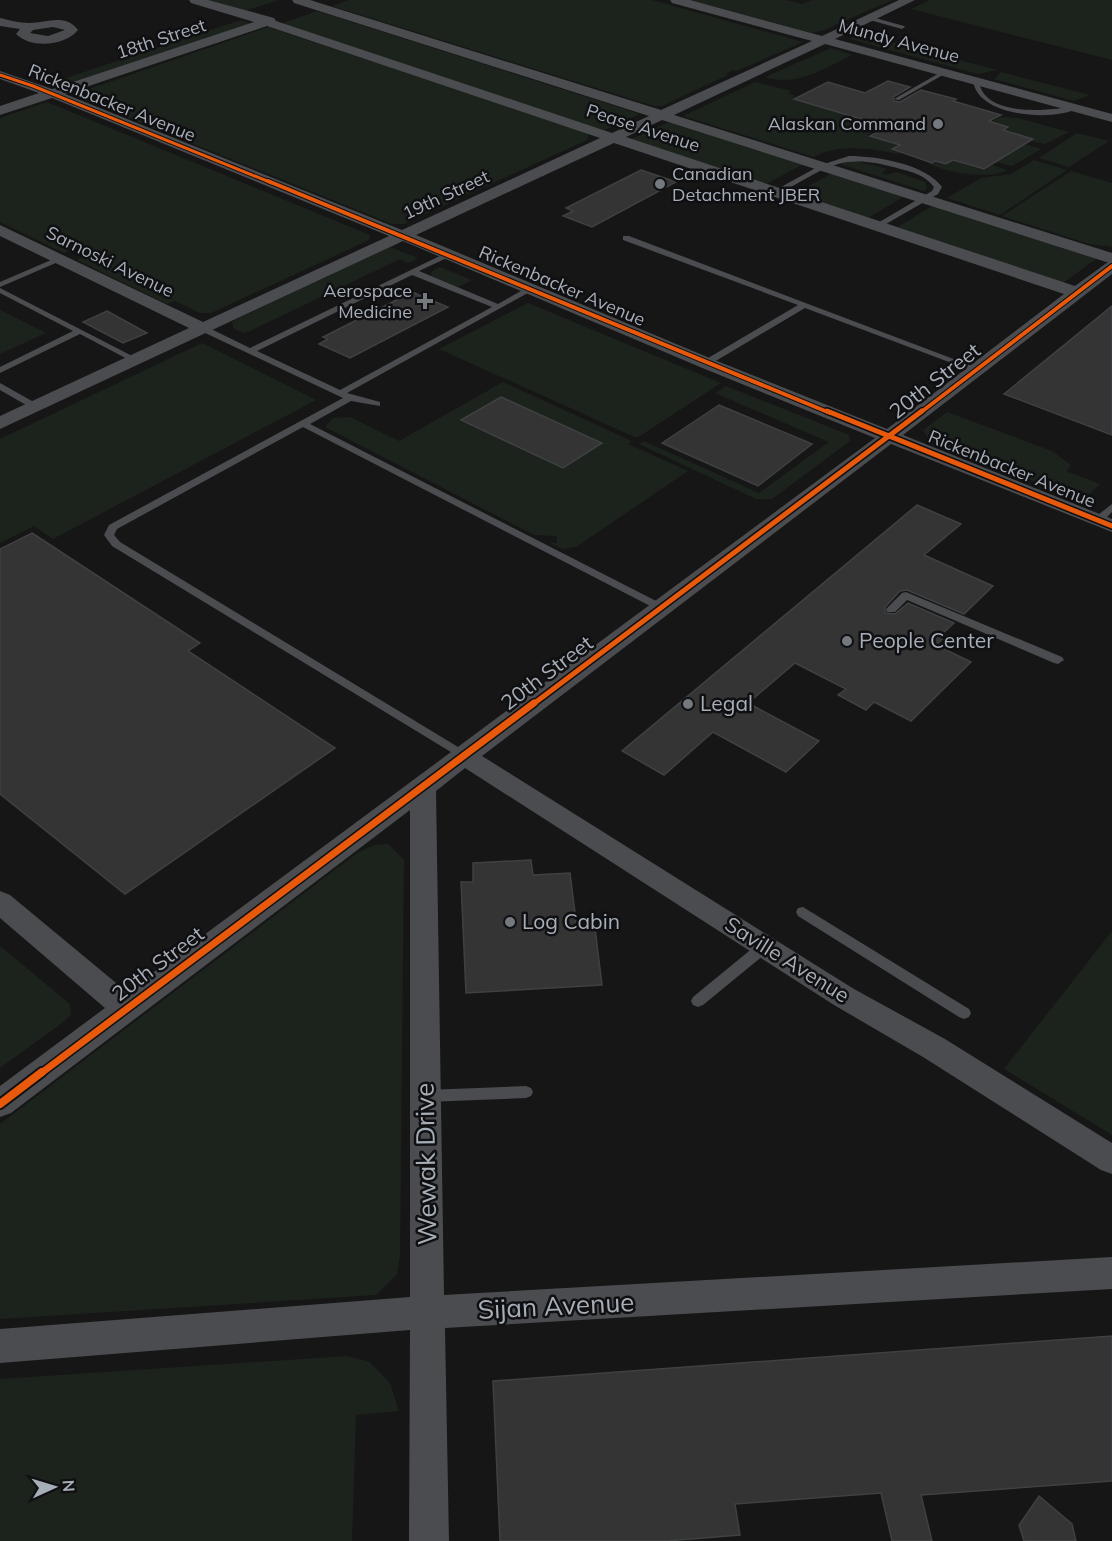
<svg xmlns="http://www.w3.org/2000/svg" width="1112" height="1541" font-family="Mulish,sans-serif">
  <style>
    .green { fill: #1c231c; fill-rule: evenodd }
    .building { fill: #343435; stroke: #3e4042; stroke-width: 1.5 }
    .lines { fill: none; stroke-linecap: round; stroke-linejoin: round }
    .lane { fill: #4a4c4f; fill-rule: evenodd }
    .street { fill: #4a4c4f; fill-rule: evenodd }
    .cycleway-far4-casing { stroke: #101012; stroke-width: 5 }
    .cycleway-far3-casing { stroke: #101012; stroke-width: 6 }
    .cycleway-far2-casing { stroke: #101012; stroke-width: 8 }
    .cycleway-far1-casing { stroke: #101012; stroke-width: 10 }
    .cycleway-casing { stroke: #101012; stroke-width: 12 }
    .cycleway-far4 { stroke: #e8590c; stroke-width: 3 }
    .cycleway-far3 { stroke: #e8590c; stroke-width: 4 }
    .cycleway-far2 { stroke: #e8590c; stroke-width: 5 }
    .cycleway-far1 { stroke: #e8590c; stroke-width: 7 }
    .cycleway { stroke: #e8590c; stroke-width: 8 }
    .poi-dot { fill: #74797f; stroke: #101012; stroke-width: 2 }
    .labels { text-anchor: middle; stroke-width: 5; stroke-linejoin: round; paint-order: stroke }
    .far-street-label { font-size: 18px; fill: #a6aeb8; stroke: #101012 }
    .far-poi-label { font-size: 18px; fill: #a6aeb8; stroke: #101012; text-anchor: end }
    .street-label { font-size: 21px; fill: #a6aeb8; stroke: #101012 }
    .poi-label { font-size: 21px; fill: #a6aeb8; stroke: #101012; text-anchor: start }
    .near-street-label { font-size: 26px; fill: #a6aeb8; stroke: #101012 }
  </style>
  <rect width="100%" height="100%" fill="#161616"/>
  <!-- green -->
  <path class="green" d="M204,0H279L244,11Z
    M349,0H652L803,42L737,71L733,70L726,74L728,75L662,106H654L332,6Z
    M690,0H786L802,4L812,0H892L824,30L812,33Z
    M930,0H1112V60L911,9Z
    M317,11L640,114L604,130L597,129L280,24Z
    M241,20L251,24L62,87L51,83Z
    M268,27L589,133L587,140L404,224H392L72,95Z
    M861,34L997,70L977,74L850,39Z
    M831,48L852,55C823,69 797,87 765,77Z
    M1001,72L1090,95L1074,101L994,79Z
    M755,82L792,91L788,93L796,96L792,99L876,124L868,129L874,131L867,135L897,145L891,148L902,152L899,154C873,149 838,143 814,157L683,116Z
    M47,102L370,235L369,240L211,313H200L175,301L167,304L77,260L84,256L70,250L64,253L0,222V118Z
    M1000,117L1018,118L1069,132L1045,144L1031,141L1033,138L1005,130L1010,127L993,121Z
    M667,123H673L802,165L766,184L631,139Z
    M1077,133L1109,141L1069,167L1039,158Z
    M988,140L1019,148L1025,144L1041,149L1012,166L997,162L1000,159Z
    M1034,160L1067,170L1000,215L947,198L981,178L1011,174Z
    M855,161L888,169L882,172L885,175L897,172L925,182L927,188L924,191L840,164Z
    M925,161L947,165L953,161L984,170L992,165L1007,170C990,181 937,171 925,161Z
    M1071,171L1112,183V247L1089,244L1002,216Z
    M831,174L903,197L868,218L795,193Z
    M932,206L1096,259L1063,283L898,227Z
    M390,247L418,258L409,263L400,259L250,331L243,333L234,329L232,323L235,320Z
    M440,267L472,280L458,287L431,276L432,271Z
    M528,303L721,383L637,438L439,349Z
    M0,310L46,333L0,354Z
    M202,343L316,400L53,539L34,526L0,543V439Z
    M503,382L632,441L628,444L688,471L576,547L563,549L549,543H557V536L534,535L325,427L333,418L350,417L399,441ZM501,397L601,442V443L563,468L462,420Z
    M726,386L849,435L850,441L772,499H756L639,444L644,441L759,493L829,442L715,393Z
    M947,412L1052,451L1071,465L1066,471L1100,484L1083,500L930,441L923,430Z
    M388,844L404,860L400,1256L397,1274L376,1295L0,1319V1124L357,853L374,845Z
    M1112,931V1135L1004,1069Z
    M0,946L70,1004L71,1014L62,1023L0,1068Z
    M347,1356L370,1362L390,1383L399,1411L356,1415L352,1541H0V1379Z"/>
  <!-- building -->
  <path class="building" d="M888,81L910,87L893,97L894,101L900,102L921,90L956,99L953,101L1001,115L989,121L1008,127L1003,130L1033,139L984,169L953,160L946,164L935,161L932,163L892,149L900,145L870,136L888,127L794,99L828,82L865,93Z
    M641,170L676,182L592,227L563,216L573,211L566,208Z
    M412,292L448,307L350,358L319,344L328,339L323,337Z
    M1112,306V435L1004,394Z
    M107,311L147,333L123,343L83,322Z
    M501,397L602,443L563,468L461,420Z
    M719,405L812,444L758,486L662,443Z
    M917,505L961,524L924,555L993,586L964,614L907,590L900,591L885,607V613L895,614L908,603L954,623L942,634L946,636L936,645L971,662L911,721L874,702L866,710L838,695L846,689L795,663L748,703L819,741L786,772L713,732L664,775L622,751Z
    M32,533L200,643L188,651L335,748L125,894L0,794V549Z
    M531,860L533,875L570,873L577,929L595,928L602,985L466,993L461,882H473V863Z
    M1112,1336V1481L921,1495L932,1541H892L881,1493L735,1504L740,1535L667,1541H500L493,1381Z
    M1039,1496L1072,1524L1076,1541H1024L1019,1525Z"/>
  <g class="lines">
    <!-- lane -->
    <path class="lane" d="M868,16L904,26L905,27L902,29L866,19Z
      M943,71L948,72L899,100L894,99Z
      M973,79H977C980,84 981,91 985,95C1004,116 1052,110 1076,106L1079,108C1053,122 975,117 973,79Z
      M849,156C877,156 925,164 942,187L938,194L879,228L875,226L876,224L932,191L934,187C925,175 912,172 897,168C841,152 827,167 779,194L772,192L821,165Z
      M623,236H629L980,369L973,371L805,308L709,365H703V361L798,305L623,240Z
      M448,252H451V256L419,271L498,304L528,287L535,289L347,393L380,402V406L351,401L310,424L664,605L665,607L664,609H656L303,427L117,529L114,535L120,542L468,753L470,756L468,759L464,760L112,546L104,535L109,525L343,398L201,331V327H207L250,348ZM412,275L492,307L340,390L257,351Z
      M58,257L65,259L0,287V282Z
      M0,288L140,360L133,362L80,334L0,373V367L73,331L0,293Z
      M0,383L39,405L40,407L39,409H33L0,390Z
      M1112,504V512L1102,522H1094V518Z
      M906,592L1062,657L1064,660L1058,664L1054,663L907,600L895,612H887L886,610L887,608L902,593Z
      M803,907L969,1009L971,1013L969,1017L964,1019L959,1017L798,916L796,912L798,908Z
      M765,941L770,942L772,946L770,950L703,1005L698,1007L693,1005L691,1001L693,997L760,942Z
      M526,1086L531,1088L533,1092L531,1096L526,1098L426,1102L421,1100L419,1096L421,1092L426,1090Z"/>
    <!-- street -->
    <path class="street" d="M189,0H208L274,18L276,21L612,133L649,116L294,3L292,0H310L661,110L812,41L672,3L670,0H690L822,36L899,0H915L835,39L1112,114V122L825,44L674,115L1112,253V274L903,435L1112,519V532L891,444L482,756L854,989L945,1039L1112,1143V1174L1101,1170L923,1057L834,1005L465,768L436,791L444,1295L1112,1257V1289L445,1328L449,1541H409L410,1330L0,1363V1329L410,1297V810L11,1113L0,1117V1086L105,1008L0,918V891L10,895L127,992L875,438L700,367L403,241L0,429V416L189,328L0,236V225L203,322L389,236L52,98L0,115V106L39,93L0,79V71L52,89L254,22L191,3ZM267,26L600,138L402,230L65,94ZM662,120L1106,262H1108L1075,286L626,137ZM614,143L1064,294L887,429L712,359L416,235Z
      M0,18C9,20 19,23 29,23C47,23 65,13 78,30C65,46 31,49 16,34L20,29L0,26ZM53,27L65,30L48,36L30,33L33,30Z"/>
    <!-- cycleway-far4 casing -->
    <g class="cycleway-far4-casing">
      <path id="cycleway-far4" d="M0,75L33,86L272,183"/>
    </g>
    <!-- cycleway-far3 casing -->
    <g class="cycleway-far3-casing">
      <path id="cycleway-far3" d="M268,181L830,413
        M920,413L1112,266"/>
    </g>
    <!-- cycleway-far2 casing -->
    <g class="cycleway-far2-casing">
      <path id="cycleway-far2" d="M827,411L1112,526
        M532,705L922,411"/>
    </g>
    <!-- cycleway-far1 casing -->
    <g class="cycleway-far1-casing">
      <path id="cycleway-far1" d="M40,1074L534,703"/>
    </g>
    <!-- cycleway casing -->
    <g class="cycleway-casing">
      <path id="cycleway" d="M0,1104L42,1072"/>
    </g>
    <!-- cycleway-far4 -->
    <use href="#cycleway-far4" class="cycleway-far4"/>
    <!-- cycleway-far3 -->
    <use href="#cycleway-far3" class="cycleway-far3"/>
    <!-- cycleway-far2 -->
    <use href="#cycleway-far2" class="cycleway-far2"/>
    <!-- cycleway-far1 -->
    <use href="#cycleway-far1" class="cycleway-far1"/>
    <!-- cycleway -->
    <use href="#cycleway" class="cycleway"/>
  </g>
  <!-- markers -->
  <g class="poi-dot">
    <circle cx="938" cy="124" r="6"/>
    <circle cx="660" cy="184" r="6"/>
    <path d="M422 292h6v6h6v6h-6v6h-6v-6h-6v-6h6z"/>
    <circle cx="847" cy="641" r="6"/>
    <circle cx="688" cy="704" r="6"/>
    <circle cx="510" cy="922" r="6"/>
  </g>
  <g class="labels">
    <!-- far-street labels -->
    <g class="far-street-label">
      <text transform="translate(161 39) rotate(-18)" y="6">18th Street</text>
      <text transform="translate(899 41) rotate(15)" y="6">Mundy Avenue</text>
      <text transform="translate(112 103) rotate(22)" y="6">Rickenbacker Avenue</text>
      <text transform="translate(643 128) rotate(18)" y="6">Pease Avenue</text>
      <text transform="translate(446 195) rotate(-25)" y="6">19th Street</text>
      <text transform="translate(110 262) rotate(26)" y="6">Sarnoski Avenue</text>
      <text transform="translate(562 286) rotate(23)" y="6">Rickenbacker Avenue</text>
      <text transform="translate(1012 469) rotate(22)" y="6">Rickenbacker Avenue</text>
    </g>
    <!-- far-poi labels -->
    <g class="far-poi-label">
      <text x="926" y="130">Alaskan Command</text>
      <text x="672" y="180" text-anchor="start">Canadian<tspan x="672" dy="21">Detachment JBER</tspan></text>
      <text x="412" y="297">Aerospace<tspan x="412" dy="21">Medicine</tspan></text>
    </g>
    <!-- street labels -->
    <g class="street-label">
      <text transform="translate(935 381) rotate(-38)" y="7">20th Street</text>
      <text transform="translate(547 673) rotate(-37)" y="7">20th Street</text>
      <text transform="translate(787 960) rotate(32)" y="7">Saville Avenue</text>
      <text transform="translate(158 964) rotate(-37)" y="7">20th Street</text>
    </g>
    <!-- poi labels -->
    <g class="poi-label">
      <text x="859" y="648">People Center</text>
      <text x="700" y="711">Legal</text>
      <text x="522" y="929">Log Cabin</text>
    </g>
    <!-- near-street labels -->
    <g class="near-street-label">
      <text transform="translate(426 1164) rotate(-91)" y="9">Wewak Drive</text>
      <text transform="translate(556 1306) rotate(-3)" y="9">Sijan Avenue</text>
    </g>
  </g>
  <!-- north arrow -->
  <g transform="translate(54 1487) rotate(86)" stroke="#101012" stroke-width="4.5" paint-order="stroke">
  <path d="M0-4.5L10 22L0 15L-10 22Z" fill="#a6aeb8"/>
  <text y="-9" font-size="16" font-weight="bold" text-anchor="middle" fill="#a6aeb8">N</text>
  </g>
</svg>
